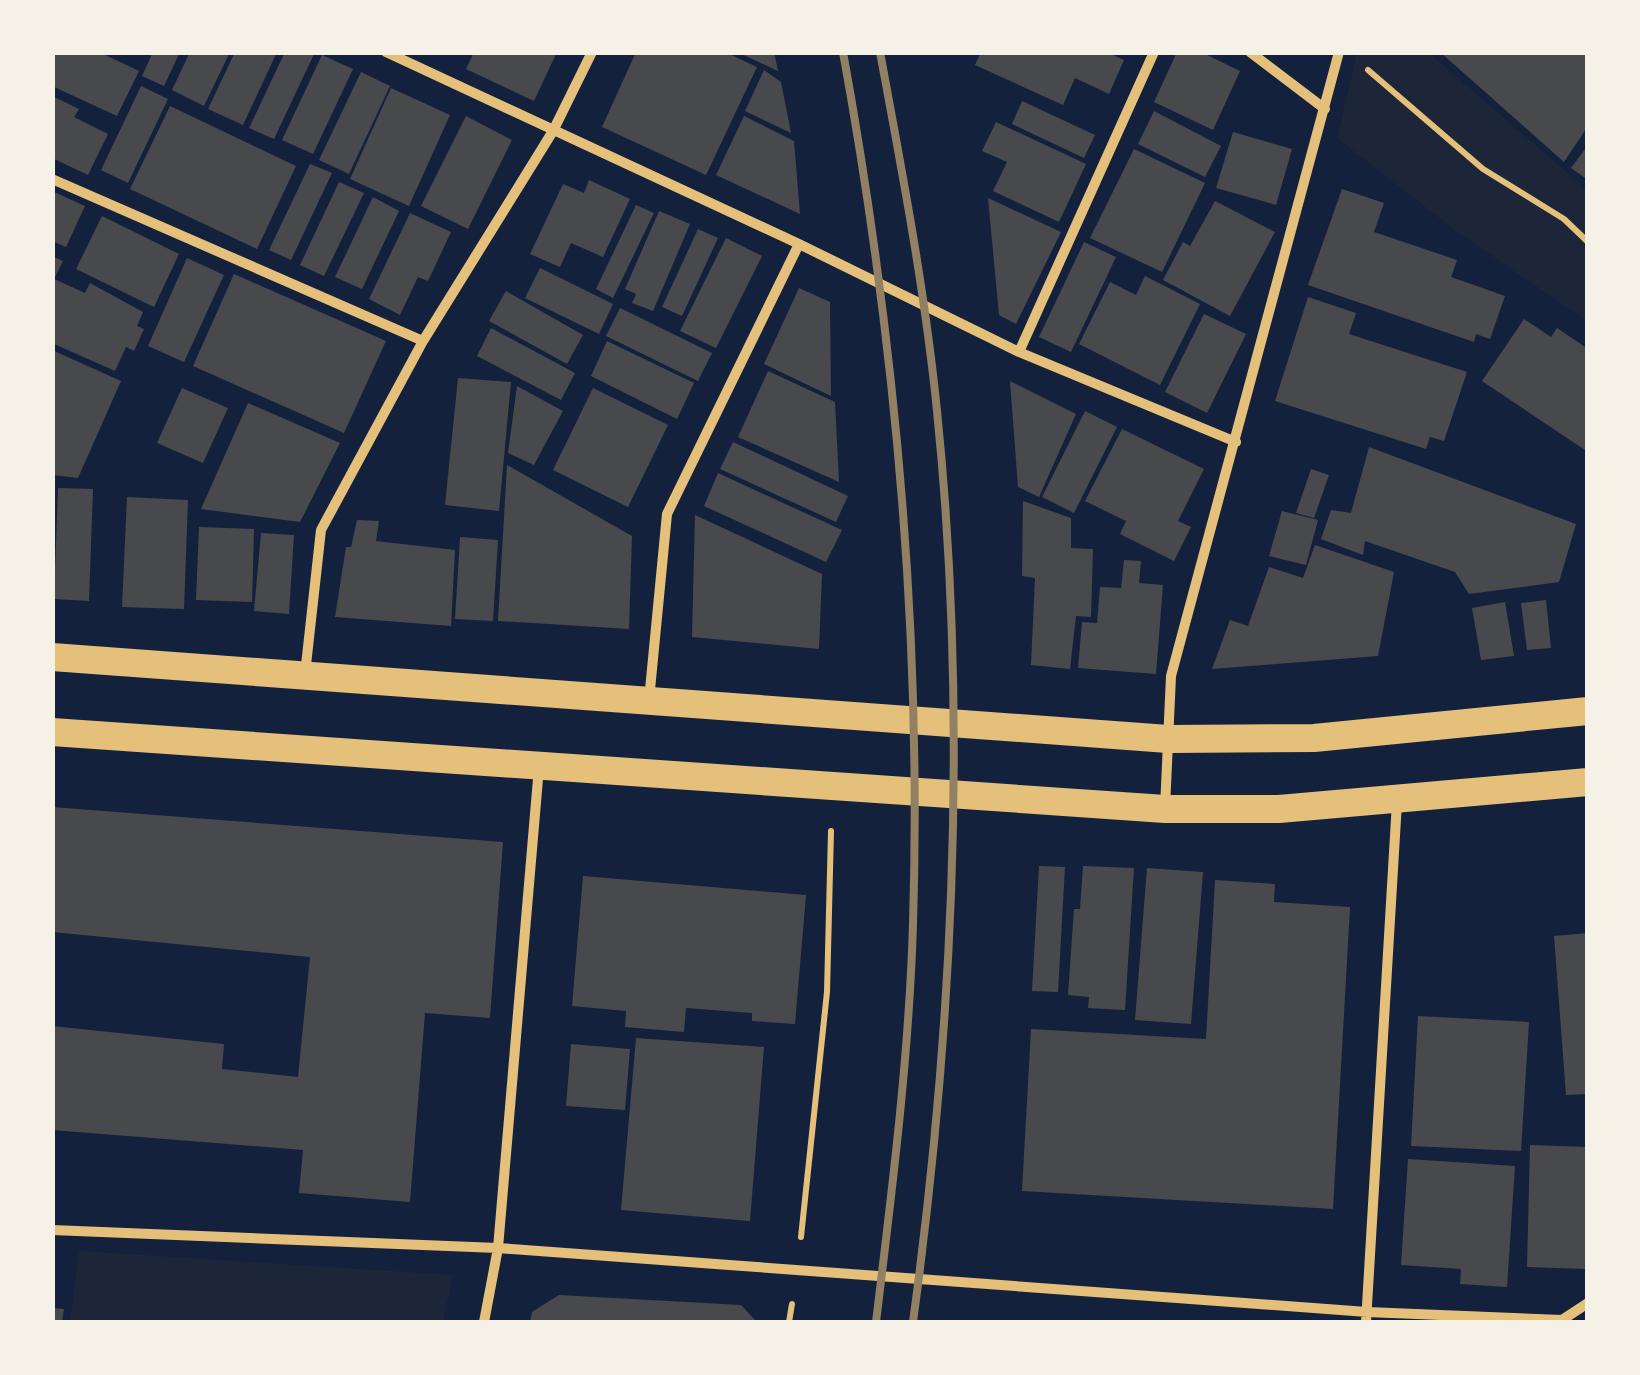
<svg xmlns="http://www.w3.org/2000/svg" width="1640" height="1375" font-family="Rubik,sans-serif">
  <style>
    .green { fill: #1d2539 }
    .building { fill: #48494c }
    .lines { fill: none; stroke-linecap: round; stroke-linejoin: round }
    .path { stroke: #e5c07b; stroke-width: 6 }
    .minor { stroke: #e5c07b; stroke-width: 10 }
    .trunk { stroke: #e5c07b; stroke-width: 28 }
    .rail { stroke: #918062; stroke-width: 8 }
  </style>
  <rect width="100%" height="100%" fill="#14213d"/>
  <!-- green -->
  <path class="green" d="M1357,53H1429L1587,190V321L1460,234L1337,138Z
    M79,1251H80L453,1275L443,1322H70Z"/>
  <!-- building -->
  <path class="building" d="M52,52H99L139,71L117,116L52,86Z
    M153,52H180L164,86L142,76Z
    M190,52H230L204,106L172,90Z
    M235,52H277L243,125L208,109Z
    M285,52H315L274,139L249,128Z
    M474,52H557L534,101L466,69Z
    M636,52H725L757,67L706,175L602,127Z
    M737,52H774L778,71Z
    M981,52H1107L1124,60L1109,94L1075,78L1063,105L975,65Z
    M1177,52H1201L1240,71L1213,130L1154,102Z
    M1440,52H1588V126L1564,162Z
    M322,55L353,69L313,154L282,140Z
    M764,70L781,82L791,133L745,111Z
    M361,72L390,86L349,174L319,160Z
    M141,86L168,99L128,183L101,170Z
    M391,88L450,115L409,206L350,179Z
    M52,96L79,109L74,117L108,134L88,175L52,158Z
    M1022,101L1095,135L1084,158L1012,124Z
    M170,106L296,166L257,249L130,189Z
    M1154,111L1221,146L1205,177L1138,144Z
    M466,116L512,140L468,229L421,206Z
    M744,116L794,141L800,214L716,175Z
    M996,122L1086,164L1059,222L993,191L1007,162L982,151Z
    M1233,132L1292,149L1276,205L1216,188Z
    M1588,145V180L1571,168Z
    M1134,149L1205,183L1162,272L1090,238Z
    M310,164L332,173L291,260L269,250Z
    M589,180L630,199L603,257L571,243L560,267L530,254L563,184L584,193Z
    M339,182L364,193L324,276L300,265Z
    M1342,189L1384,203L1374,232L1457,260L1451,277L1505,296L1490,339L1476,334L1474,342L1308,285Z
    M52,191L85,206L66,247L52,241Z
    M373,197L399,211L362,289L335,277Z
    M988,198L1061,232L1016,324L999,315Z
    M1215,201L1275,232L1230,316L1163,280L1183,242L1190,246Z
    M636,205L654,213L613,298L596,289Z
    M659,211L690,224L653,311L632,303L636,294L625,289Z
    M410,213L451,232L428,281L418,277L400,315L369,299Z
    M102,216L179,254L154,307L76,269Z
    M698,229L718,238L682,316L662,307Z
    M726,238L762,256L716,348L680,331Z
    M1084,242L1116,257L1071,352L1039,337Z
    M52,256L63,261L54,279L85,293L90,283L143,312L137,326L144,329L134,351L126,347L115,371L52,343Z
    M187,258L224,275L184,362L148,346Z
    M540,268L613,304L599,334L525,298Z
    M234,274L386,341L344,433L193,366Z
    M1145,276L1200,304L1160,385L1079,344L1110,282L1136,295Z
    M799,288L830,302L831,396L764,364Z
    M506,291L583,335L567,364L489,321Z
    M1308,297L1356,313L1349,334L1467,372L1444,441L1430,437L1426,449L1275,401Z
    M620,308L712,353L698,381L606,336Z
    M1204,314L1246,334L1207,413L1165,392Z
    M1524,319L1551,337L1557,328L1588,349V452L1482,381Z
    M491,328L575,373L561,400L477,356Z
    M607,341L694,383L677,419L591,376Z
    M52,350L121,381L78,478L52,475Z
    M768,371L835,402L839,482L738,437Z
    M458,378L511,382L499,511L445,505Z
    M1010,381L1076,414L1039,497L1018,487Z
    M517,386L563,411L534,465L508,453Z
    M182,388L228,408L203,463L157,443Z
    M593,388L668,425L628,507L553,470Z
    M248,403L340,443L300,522L201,509Z
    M1085,411L1117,427L1074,513L1042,497Z
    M1122,429L1204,469L1178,521L1191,527L1174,561L1120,534L1126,521L1085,501Z
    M733,442L848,496L836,522L720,469Z
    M1369,447L1576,524L1559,582L1469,594L1455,572L1365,541L1363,555L1321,539L1331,510L1351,513Z
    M507,465L632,536L629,629L498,621Z
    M1311,469L1329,475L1314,518L1296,513Z
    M718,473L842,530L826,562L704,506Z
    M58,488L93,489L89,601L54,599Z
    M127,497L188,500L184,609L122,607Z
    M1023,501L1071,518V548L1093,549L1091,617L1076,616L1070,669L1031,665L1035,578L1022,576Z
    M1282,511L1318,520L1306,565L1269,556Z
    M695,515L822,574L819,649L692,637Z
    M357,520L379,521L376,541L455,550L451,626L335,617L346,547H351Z
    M199,527L254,529L252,602L196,600Z
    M261,533L294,535L289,614L254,611Z
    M460,537L498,540L493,621L455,619Z
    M1315,545L1394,572L1378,656L1212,669L1230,620L1248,626L1269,567L1303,578Z
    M1124,560L1141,561L1139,583L1163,585L1156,674L1078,668L1082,622L1097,623L1100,587L1121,588Z
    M1546,600L1551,648L1527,650L1521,603Z
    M1505,602L1514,656L1481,660L1472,608Z
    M52,807L503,842L490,1018L425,1013L410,1202L299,1193L303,1150L52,1130V1026L224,1044L222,1069L298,1077L310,957L52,932Z
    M1039,866L1065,867L1058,992L1032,991Z
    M1083,866L1134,868L1125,1010L1088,1008L1089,997L1068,995L1074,909H1080Z
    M1147,868L1203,872L1191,1024L1135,1020Z
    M583,876L806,895L795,1024L752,1021V1013L686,1008L684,1032L625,1027L626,1011L572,1006Z
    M1215,880L1275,884L1274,902L1350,907L1333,1209L1022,1191L1031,1029L1206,1039Z
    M1588,933V1094L1566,1095L1554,936Z
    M1418,1016L1529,1022L1521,1151L1411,1146Z
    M636,1038L764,1047L750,1221L621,1210Z
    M571,1044L630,1049L625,1110L566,1106Z
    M1530,1145L1588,1147L1587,1269L1527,1267Z
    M1408,1159L1515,1166L1507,1287L1460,1284L1461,1269L1401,1265Z
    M559,1295L741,1305L757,1322H530L532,1312Z
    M52,1308L64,1309L62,1322H52Z"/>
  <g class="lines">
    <!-- path -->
    <path class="path" d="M1368,70L1483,169L1564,219L1588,242
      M801,1237L827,992L831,831
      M789,1322L792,1304"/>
    <!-- minor -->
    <path class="minor" d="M386,52L799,244L1019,352L1236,442
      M1250,52L1325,109
      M52,179L423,341
      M1019,352L1154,52
      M305,674L321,530L423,341L553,131L592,52
      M649,700L667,514L799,244
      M1165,808L1171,676L1339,52
      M52,1230L498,1248L1367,1312L1562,1320L1588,1303
      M484,1322L498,1248L539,767
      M1366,1322L1397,802"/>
    <!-- trunk -->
    <path class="trunk" d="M52,657L1168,739L1314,738L1588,711
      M52,732L1165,809H1279L1588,782"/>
    <!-- rail -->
    <path class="rail" d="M843,52C895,339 922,633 913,924C909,1057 892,1190 876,1322
      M880,52C902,171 925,291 937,411C968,714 954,1021 913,1322"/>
  </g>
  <!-- border -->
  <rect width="1640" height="1375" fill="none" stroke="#f6f1e7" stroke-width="110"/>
</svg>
